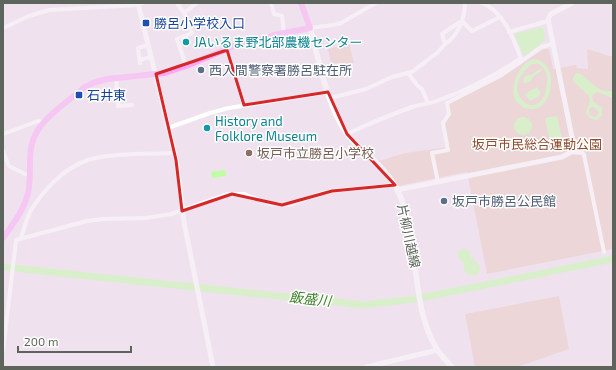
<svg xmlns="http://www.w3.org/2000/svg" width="616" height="370" font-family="'Exo 2','Noto Sans JP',sans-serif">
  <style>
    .green { fill: #e8c8bd }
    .water { fill: #beffa2; fill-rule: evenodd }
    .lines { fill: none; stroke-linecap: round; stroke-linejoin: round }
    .river { stroke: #beffa2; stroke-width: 7 }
    .minor { stroke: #fff; stroke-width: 4 }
    .tertiary { stroke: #fff; stroke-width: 5 }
    .secondary { stroke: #fff; stroke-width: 5.5 }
    .primary { stroke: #ffa7f6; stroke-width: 6 }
    .marked { fill: none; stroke: #d62828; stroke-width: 3; stroke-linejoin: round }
    .transit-dot { fill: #1a4fb4; stroke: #fff; stroke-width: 1.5 }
    .culture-dot { fill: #0f9aa8; stroke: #fff; stroke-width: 1.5 }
    .service-dot { fill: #5c6f8a; stroke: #fff; stroke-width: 1.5 }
    .education-dot { fill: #8d6e63; stroke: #fff; stroke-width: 1.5 }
    .labels { text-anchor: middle; stroke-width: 3; stroke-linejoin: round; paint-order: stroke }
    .transit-label { font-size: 13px; fill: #164399; stroke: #fff; text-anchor: start }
    .culture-label { font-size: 13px; fill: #0d838f; stroke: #fff; text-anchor: start }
    .service-label { font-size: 13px; fill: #4e5e75; stroke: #fff; text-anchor: start }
    .park-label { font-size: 13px; fill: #8d4d31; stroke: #fff }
    .education-label { font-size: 13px; fill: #785e54; stroke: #fff; text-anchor: start }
    .street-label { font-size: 13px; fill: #5c645b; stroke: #fff }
    .water-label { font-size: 14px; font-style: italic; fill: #3e802b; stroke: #fff }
  </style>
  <rect width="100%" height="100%" fill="#efe2ee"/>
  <!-- green -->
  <path class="green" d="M349,43L354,63H331L328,49Z
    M544,49H549L553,69L576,65L577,68L588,69L587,49L613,57V249L487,274L467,172L398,186L392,176L379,161L405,153L448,147L444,123L450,114L448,103L502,76Z
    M559,296L569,349L517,367H475L465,314Z"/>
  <!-- water -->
  <path class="water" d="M543,27L545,41L524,56L514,34Z
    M534,59C560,62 554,109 532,109C523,109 519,105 514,98C512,83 518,64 534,59ZM532,64H539C545,68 548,75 547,82C544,130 493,93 532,64Z
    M541,68L542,70L533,77L530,82L525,83L523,82C522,78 527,74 531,75Z
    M576,73C588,74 594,94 613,91V98L597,92L592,96L593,101L602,108V115L597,120L591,119L586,114C586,106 592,104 589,96L573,81V78ZM591,107H594L599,112L596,117H593L589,114V109Z
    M537,87L541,93L538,97L530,101L525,95L528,92Z
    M557,116L563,144L551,147L545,118Z
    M514 126a9 9 0 1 1 18 0a9 9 0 1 1-18 0Z
    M225,170L226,176L212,178L211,172Z
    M465,248L470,252L471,258L476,261L480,267L479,273L476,275H468L464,270L463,262L458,258L457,252L462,249Z"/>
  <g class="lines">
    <!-- river -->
    <path class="river" d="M3,267L364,305L415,299L613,259"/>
    <!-- minor -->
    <path class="minor" d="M177,3L184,13L197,3
      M271,3L274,14L282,16L284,33
      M482,3C504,11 514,40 522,61L541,47L553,44
      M184,13L192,33L177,39L186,66
      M3,28L29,16L49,10L138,5L142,3
      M310,28L333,25L341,23L376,3
      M509,32L548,21
      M445,44C458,36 465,18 465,3
      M227,50L244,105
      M140,60L151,57
      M140,63L138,48L148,45
      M408,73L417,85L422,89L428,103
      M116,78L118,106L132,105
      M330,98L366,89L392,77L412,72L437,53L445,44L442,34L460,22L462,21L472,31L500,17
      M168,128L210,113L229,108L328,92
      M3,134L38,121L44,122
      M347,134C368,124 390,115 412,107C422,104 433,103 442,99C470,89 497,74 521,58
      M3,151L9,166L25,174L30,175
      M571,152L583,153L584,155L604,252
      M438,182L432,153L448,150L443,123L449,114L447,103L500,76L522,61
      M21,238C24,229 26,220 30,212C43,190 64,168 88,160C111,153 149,154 174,153
      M3,351L16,240L87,221L102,219L147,218L171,214L228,194H244L269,204L282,205H290L319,194L332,191L395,185"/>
    <!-- tertiary -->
    <path class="tertiary" d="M138,3L176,160L184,222L213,367
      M397,190L562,157L571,152L574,147L548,19L551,14L572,3
      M366,367L438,350"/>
    <!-- secondary -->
    <path class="secondary" d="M310,28C320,63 328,113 352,140C368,155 386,169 397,189C422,239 408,304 438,351C442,356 447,362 452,367"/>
    <!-- primary -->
    <path class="primary" d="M3,238C13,224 24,210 28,193C33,171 25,150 38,130C46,116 72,98 85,87L93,83L107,79L165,73L186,66L234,46L256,41L274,35L310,28L301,3"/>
  </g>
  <!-- marked area -->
  <path d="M0 0H616V370H0ZM227,50L244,105L328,92L347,134L395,185L332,191L282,205L232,194L182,211L176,160L156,74Z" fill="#efe2ee" fill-opacity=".55" fill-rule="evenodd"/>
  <path class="marked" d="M227,50L244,105L328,92L347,134L395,185L332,191L282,205L232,194L182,211L176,160L156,74Z"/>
  <!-- markers -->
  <g class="transit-dot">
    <rect x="142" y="19" width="8" height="8" rx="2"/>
    <rect x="75" y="91" width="8" height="8" rx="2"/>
  </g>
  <g class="culture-dot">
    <circle cx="186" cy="42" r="4"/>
    <circle cx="207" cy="128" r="4"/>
  </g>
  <g class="service-dot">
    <circle cx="201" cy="70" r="4"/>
    <circle cx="444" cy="201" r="4"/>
  </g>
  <circle class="education-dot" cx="249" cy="153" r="4"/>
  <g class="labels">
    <!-- transit labels -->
    <g class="transit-label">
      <text x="154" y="28">勝呂小学校入口</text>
      <text x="87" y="100">石井東</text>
    </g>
    <!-- culture labels -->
    <g class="culture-label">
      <text x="194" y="47">JAいるま野北部農機センター</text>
      <text x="215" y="126">History and<tspan x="215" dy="15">Folklore Museum</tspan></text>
    </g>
    <!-- service labels -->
    <g class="service-label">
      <text x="209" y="75">西入間警察署勝呂駐在所</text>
      <text x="452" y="206">坂戸市勝呂公民館</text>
    </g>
    <!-- park labels -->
    <g class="park-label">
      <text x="537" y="149">坂戸市民総合運動公園</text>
    </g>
    <!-- education labels -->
    <g class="education-label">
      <text x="257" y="158">坂戸市立勝呂小学校</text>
    </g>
    <!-- street labels -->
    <g class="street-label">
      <text transform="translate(409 236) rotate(78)" y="5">片柳川越線</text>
    </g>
    <!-- water labels -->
    <g class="water-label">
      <text transform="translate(310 299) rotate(6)" y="5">飯盛川</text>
    </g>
  </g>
  <!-- border -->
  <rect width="616" height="370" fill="none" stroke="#5c645b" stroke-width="8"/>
  <!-- scale -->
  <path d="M18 346v6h113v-6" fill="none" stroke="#5c645b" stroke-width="2"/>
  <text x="24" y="346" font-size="12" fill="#5c645b" stroke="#ffffff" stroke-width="3" paint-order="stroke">200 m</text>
</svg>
